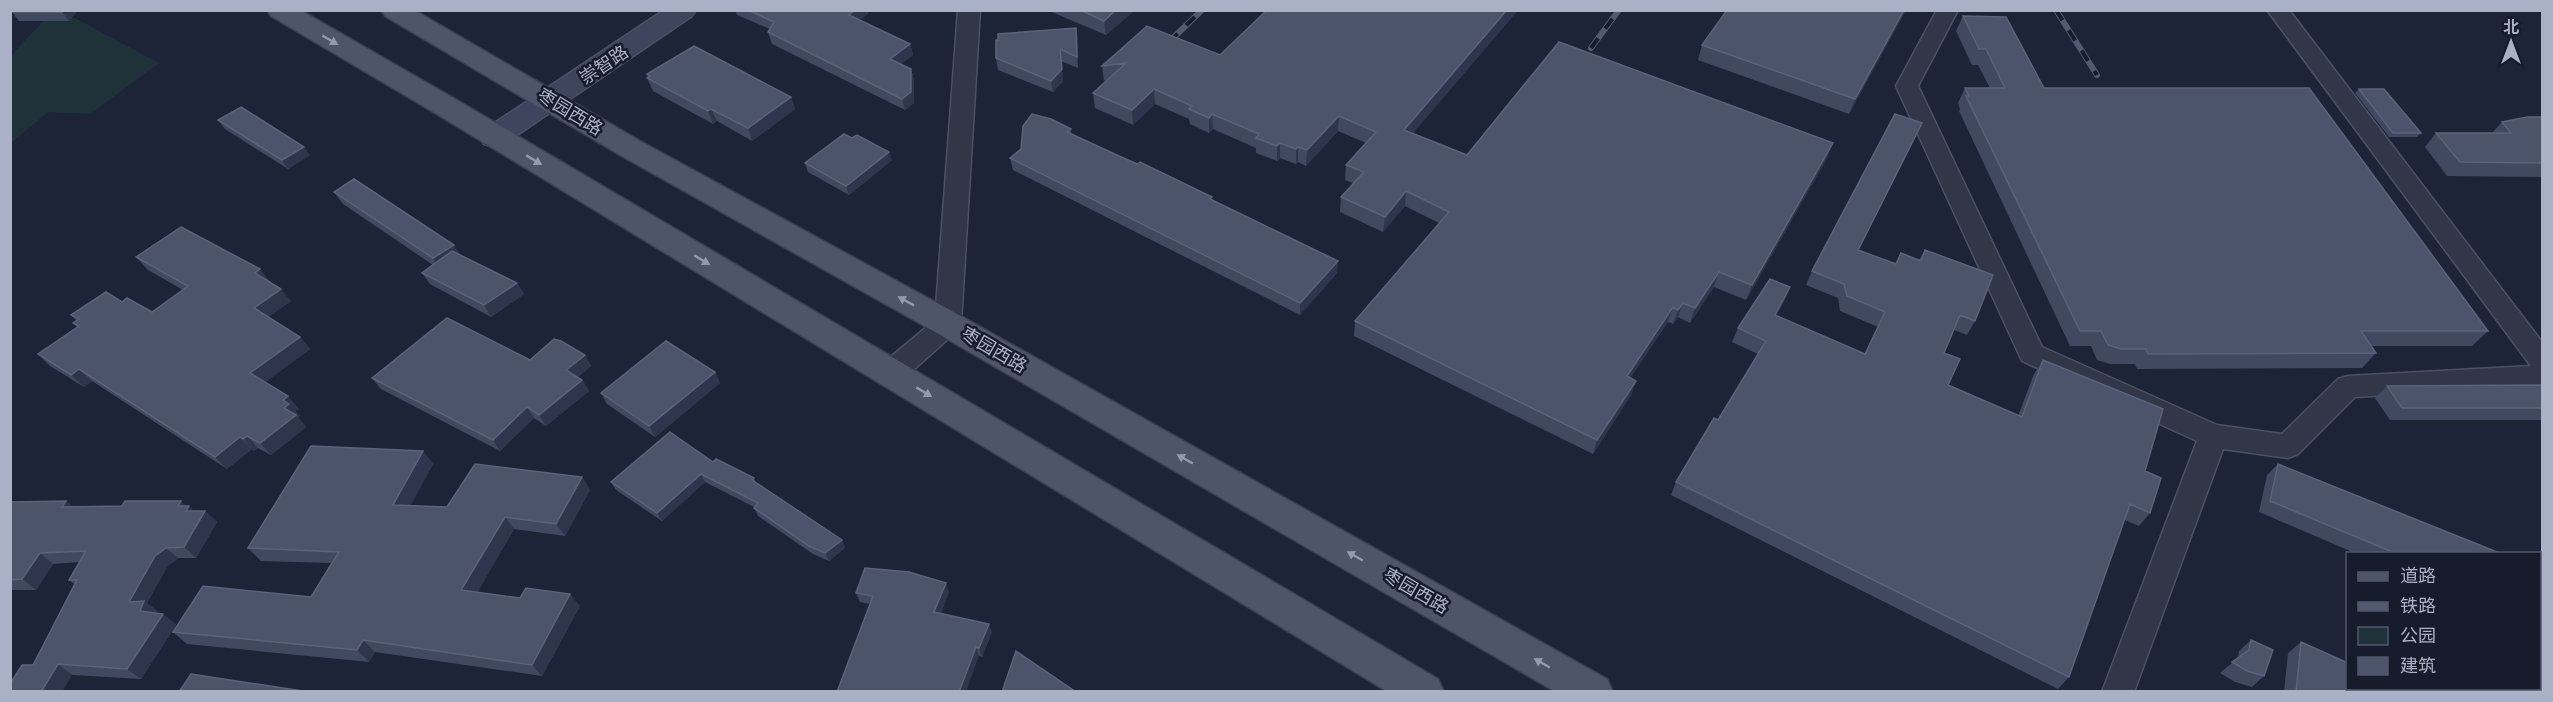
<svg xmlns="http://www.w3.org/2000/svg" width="2553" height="702" font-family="Inter,'Noto Sans SC',sans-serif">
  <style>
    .green { fill: #1f3239 }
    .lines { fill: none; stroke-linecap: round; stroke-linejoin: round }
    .street-casing { stroke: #4b5164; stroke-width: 3 }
    .secondary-casing { stroke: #4b5164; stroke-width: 3 }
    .primary-casing { stroke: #3a4052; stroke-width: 3 }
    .street { fill: #313748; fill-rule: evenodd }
    .secondary { fill: #3e455c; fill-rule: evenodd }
    .primary { fill: #4e5569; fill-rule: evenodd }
    .rail-casing { stroke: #525a70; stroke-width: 6 }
    .rail { stroke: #171c2d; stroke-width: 4; stroke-dasharray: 12; stroke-linecap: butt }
    .wall { fill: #414961 }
    .shaded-wall { fill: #2e354c }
    .building { fill: #4c546c; stroke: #5b627a; stroke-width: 1.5 }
    .oneway { fill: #9399af }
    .labels { text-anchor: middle; stroke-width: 5; stroke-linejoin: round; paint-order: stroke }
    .street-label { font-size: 18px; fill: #aab0c6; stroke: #171c2d }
  </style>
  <rect width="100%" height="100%" fill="#1d2438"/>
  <!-- green -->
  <path class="green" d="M48,16L75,18L159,63L90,114L48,112L11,143L10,57Z"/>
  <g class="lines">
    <!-- street casing -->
    <g class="street-casing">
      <path id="street" d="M958,10H980L961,324L957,331L901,381L891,384L881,381L877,373L881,365L935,320Z
        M1937,10H1958L1918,86L2042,347L2217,425L2282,434L2338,379L2348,376L2531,366L2267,10H2289L2542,342V386L2355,397L2298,454L2288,458L2223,449L2134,692H2102L2197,441L2022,361L1896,86Z"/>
    </g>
    <!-- secondary casing -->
    <g class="secondary-casing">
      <path id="secondary" d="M664,10H696L692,16L504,144L494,147L484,144L480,137L484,130Z"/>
    </g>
    <!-- primary casing -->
    <g class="primary-casing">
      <path id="primary" d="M267,10H300L455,99L1438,679L1444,692H1388L435,113L271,16Z
        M381,10H414L640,141L959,315L1607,679L1613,692H1556L937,333L620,155L385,16Z"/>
    </g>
    <!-- street -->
    <use href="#street" class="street"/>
    <!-- secondary -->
    <use href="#secondary" class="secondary"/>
    <!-- primary -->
    <use href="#primary" class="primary"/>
    <!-- rail casing -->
    <g class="rail-casing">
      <path id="rail" d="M2056,10L2097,75
        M1169,42L1202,10
        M1591,48L1619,10"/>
    </g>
    <!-- rail -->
    <use href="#rail" class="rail"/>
  </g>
  <!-- wall -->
  <path class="wall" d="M78,10L69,21H19L12,12Z
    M735,10H867L868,14L860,20L910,44L913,55L901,64L911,69L914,80V103L905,110L772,44L768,32L770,29L737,15Z
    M1047,10H1135L1106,35Z
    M1267,10H1518L1413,133L1467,155L1827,158L1746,300L1714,287L1690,323L1678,317L1673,324L1668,322L1630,378L1636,381L1631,395L1593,454L1354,336L1355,321L1439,223L1405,206L1383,232L1340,212L1341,197L1353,183L1345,180L1346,165L1366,143L1338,131L1306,166L1298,162L1296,164L1280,158L1277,161L1256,153V148L1213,129L1209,133L1190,124L1189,119L1155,104L1133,125L1095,108L1093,93L1107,80L1104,81L1102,66L1147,26L1220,55Z
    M1906,10L1849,114L1698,60L1702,45Z
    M1963,16L2044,88L2488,331L2472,346H2371L2376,353L2362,368L2137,369L2135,364H2110L2097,360L2091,346H2070L1959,111L1960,109L1958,103L1965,88H1990L1978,65H1972L1956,31Z
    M1076,28L1078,40V68L1061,61L1063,81L1053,92L998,70L996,58Z
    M647,74L791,97L795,109L752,141L717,121L713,124L653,91L647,78L648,77Z
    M2359,89L2421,133L2417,137H2389L2355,93Z
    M2542,117V177L2447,176L2425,147L2436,133H2492L2502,122Z
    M218,120L310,155L288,169L225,129Z
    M1071,129V134L1119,156L1212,197V200L1337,273L1300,315L1013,170L1010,158Z
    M1915,138L1859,250L1895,264L1919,260L1925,250L1975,321L1967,335L1954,330L1944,353L1948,385L2018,416L2034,374L2043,360L2145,471L2150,513L2139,526L2125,520L2069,677L2058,689L1671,495L1676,482L1718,420L1758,354L1732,342L1738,328L1790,287L1784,301L1776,316L1865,354L1878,327L1840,311L1838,298L1806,285L1812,271Z
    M892,160L849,195L808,172L805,163Z
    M334,192L517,283L524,294L491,317L430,284L422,273L433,265L343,204Z
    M136,257L260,269L270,282L291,301L268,317L300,337L310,349L265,382L299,409L295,411L300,416L298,417L306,427L271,455L258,448L254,451L252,449L227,469L92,381L84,387L50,366L38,354L77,327L73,323L77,321L71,315L122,302L152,312L183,290L148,270Z
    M585,355L591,366L578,377L582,380L589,391L546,426L534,418L500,451L381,389L372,378L530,360Z
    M715,372L720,383L655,437L607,404L601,393Z
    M2542,385V420H2390L2375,398L2387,386Z
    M423,451L433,464L410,506L447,507L582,477L590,490L565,536L514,529L477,592L580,606L542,676L375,652L369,662L187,644L173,632L311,597L331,563L261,561L248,548Z
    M713,462L754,478L756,483L842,540L845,548L829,561L813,554L758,516L754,507L705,482L662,521L616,490L611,482Z
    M2278,464L2502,554H2357L2259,512L2267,475Z
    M66,501L72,507L189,506L193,511H205L217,522L196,558H178L167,567L147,603L157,611L156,613L163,614L176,625L141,679L72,675L33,665L74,584L69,580L79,562L53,564L36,590H10V502Z
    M949,592L941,613L992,632L982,657L870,604L860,602L856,593Z
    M2251,640L2264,676L2252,687L2235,682L2220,673L2238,658L2239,651Z
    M2301,642L2413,692H2284L2288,653Z
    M2476,688H2540L2542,692H2483Z"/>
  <!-- shaded-wall -->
  <path class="shaded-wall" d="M63,10H78L69,21L62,12Z
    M855,10H867L868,14L852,26L849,15Z
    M1116,10H1135L1106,35L1104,21Z
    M1507,10H1518L1403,145L1404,130Z
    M1904,10H1906L1849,114L1855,99Z
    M1076,28L1078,40V68L1077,57Z
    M910,44L913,55L893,70L890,59Z
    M1060,49L1063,81L1053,92L1051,81Z
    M911,69L914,80V103L905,110L902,99Z
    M1154,89L1155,104L1133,125L1132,110Z
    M791,97L795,109L752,141L748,128Z
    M711,109L717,121L713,124L708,111Z
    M1212,114L1213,129L1209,133V118Z
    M1339,116L1338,131L1306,166L1307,150Z
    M1922,123L1915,138L1851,264L1858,250Z
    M1280,143V158L1277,161V146Z
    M1833,143L1827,158L1746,300L1752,285Z
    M304,147L310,155L288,169L282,160Z
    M1298,147V162L1296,164V149Z
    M889,152L892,160L849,195L846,186Z
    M1406,191L1405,206L1383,232L1385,217Z
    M454,245L462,257L442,271L433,258Z
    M1338,261L1337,273L1300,315V303Z
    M260,269L270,282L255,273Z
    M1719,272L1714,287L1690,323L1695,308Z
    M517,283L524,294L491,317L484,305Z
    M1790,287L1784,301L1769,329L1775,315Z
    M281,289L291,301L264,320L254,308Z
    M1683,303L1678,317L1673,324L1678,310Z
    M1673,307L1668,322L1622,391L1627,376Z
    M300,337L310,349L261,385L250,373Z
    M585,355L591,366L573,381L566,370Z
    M79,369L92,381L84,387L71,375Z
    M715,372L720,383L655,437L649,426Z
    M582,380L589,391L546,426L539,415Z
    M1636,381L1631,395L1593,454L1597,440Z
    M288,396L299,409L295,411L300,416L298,417L306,427L271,455L260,443L284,408L283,400Z
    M527,407L534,418L500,451L493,440Z
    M247,436L258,448L254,451L243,439Z
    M240,437L252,449L227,469L215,457Z
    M423,451L433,464L404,518L393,505Z
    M701,474L705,482L662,521L657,513Z
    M582,477L590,490L565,536L556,524Z
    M66,501L79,512L62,507Z
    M181,501L188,508L189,506L200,518L178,506Z
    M205,511L217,522L196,558L184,547Z
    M505,517L514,529L472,602L461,590Z
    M842,540L845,548L829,561L825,553Z
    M166,548L178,558L167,567L147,603L157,611L153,621L129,602L155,556Z
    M40,553L53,564L36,590L22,579Z
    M946,583L949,592L938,620L934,612Z
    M570,594L580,606L542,676L532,665Z
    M163,614L176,625L141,679L127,669Z
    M989,624L992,632L982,657L979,648Z
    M363,640L375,652L369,662L357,650Z
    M976,647L979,656L966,692H959Z
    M58,664L72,675L62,692H41Z"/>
  <!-- building -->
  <path class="building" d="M13,10H63L62,12H12Z
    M748,10H855L849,15L910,44L890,59L911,69V92L902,99L768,32L774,22Z
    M1080,10H1116L1104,21Z
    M1267,10H1507L1404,130L1467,155L1559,42L1833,143L1752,285L1719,272L1695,308L1683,303L1678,310L1673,307L1627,376L1636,381L1597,440L1355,321L1449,212L1406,191L1385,217L1341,197L1364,172L1346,165L1376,132L1339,116L1307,150L1298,147L1296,149L1280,143L1277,146L1256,138L1259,134L1212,114L1209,118L1189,109L1192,106L1154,89L1132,110L1093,93L1126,63L1102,66L1147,26L1220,55Z
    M1727,10H1904L1855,99L1702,45Z
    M1963,16L2006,17L2044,88H2309L2488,331H2361L2376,353L2148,354L2146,349H2121L2108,345L2101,331H2080L1966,96H1969L1965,88H2005L1986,49H1979Z
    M1076,28L1077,57L1060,49L1062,69L1051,81L996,58V40H998V34Z
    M694,46L791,97L748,128L711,109L708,111L647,78L650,76L647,74Z
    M2359,89H2384L2421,133H2393Z
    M241,107L304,147L282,160L218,120Z
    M1032,114L1051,119L1071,129L1067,132L1119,156L1137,164L1140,162L1212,197L1210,199L1338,261L1300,303L1010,158L1021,149L1023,126Z
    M1895,114L1922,123L1858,250L1896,264L1901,253L1921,261L1925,250L1993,275L1975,321L1960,315L1944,353L1960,359L1948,385L2022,417L2043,360L2163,409L2145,471L2161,478L2150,513L2130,504L2069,677L1676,482L1714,418L1718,420L1766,341L1738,328L1770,279L1790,287L1775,315L1865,354L1885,312L1847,296L1844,284L1812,271Z
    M2527,117H2542V163L2460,162L2436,133H2511L2502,122Z
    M844,134L852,138L857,135L889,152L846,186L805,163Z
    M354,179L454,245L433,258L334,192Z
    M181,227L260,269L255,273L281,289L254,308L300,337L250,373L288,396L283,400L289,404L284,408L296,415L260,443L247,436L243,439L240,437L215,457L79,369L71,375L38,354L79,326L73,323L79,319L71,315L106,292L122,302L127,298L152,312L188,286L136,257Z
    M452,251L517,283L484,305L422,273Z
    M447,318L530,360L554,339L561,341L585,355L566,370L582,380L539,415L527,407L493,440L372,378Z
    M666,341L715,372L649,426L601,393Z
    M2542,385V408H2402L2387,386Z
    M670,432L713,462L716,459L754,478L752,480L842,540L825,553L809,546L754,508L758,503L701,474L657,513L611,482Z
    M311,446L423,451L393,505L447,507L475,464L582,477L556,524L505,517L461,590L520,598L526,588L570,594L532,665L363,640L357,650L173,632L203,586L311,597L339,552L248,548Z
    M2278,464L2502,554H2397L2270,501Z
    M66,501L62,507L122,506L125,501H181L178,506H189L186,511H205L184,547L166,548L155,556L129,602L144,601L140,611L163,614L127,669L58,664L41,692H10V684L22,665H33L77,580H69L86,551L40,553L22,579L10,580V502Z
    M865,568L909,572L946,583L934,612L989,624L979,648L976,647L959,692H837L873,596L856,593Z
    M2540,569L2542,570V614L2540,648Z
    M2251,640L2273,650L2264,676L2247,671L2232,662L2249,650Z
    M2301,642L2348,663V688H2406L2413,692H2296Z
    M1016,651L1076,692H1002Z
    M2540,653L2542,654V692H2514V688H2540Z
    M191,674L309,692H179Z"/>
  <!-- one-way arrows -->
  <defs><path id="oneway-solid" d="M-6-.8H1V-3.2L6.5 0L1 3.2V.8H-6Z" transform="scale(1.5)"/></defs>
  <g class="oneway">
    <use href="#oneway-solid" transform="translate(330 40) rotate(30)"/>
    <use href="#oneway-solid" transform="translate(534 160) rotate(31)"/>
    <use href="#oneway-solid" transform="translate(702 260) rotate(31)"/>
    <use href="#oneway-solid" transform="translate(906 301) rotate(-151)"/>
    <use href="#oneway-solid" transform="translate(924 392) rotate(31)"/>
    <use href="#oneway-solid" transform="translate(1185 459) rotate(-150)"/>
    <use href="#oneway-solid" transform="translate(1355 556) rotate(-150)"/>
    <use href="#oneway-solid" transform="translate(1542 663) rotate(-150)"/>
  </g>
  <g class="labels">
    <!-- street labels -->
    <g class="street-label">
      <text transform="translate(604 65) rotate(-34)" y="6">崇智路</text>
      <text transform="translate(570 112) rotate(31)" y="6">枣园西路</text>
      <text transform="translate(994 350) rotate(30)" y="6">枣园西路</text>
      <text transform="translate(1416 591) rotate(30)" y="6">枣园西路</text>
    </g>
  </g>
  <!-- border -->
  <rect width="2553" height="702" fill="none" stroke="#aab0c6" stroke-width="24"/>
  <!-- legend -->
  <rect x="2346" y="552" width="195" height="138" fill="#171c2d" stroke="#52576a" stroke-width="1.5"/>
  <rect x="2358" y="572" width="30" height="9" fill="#4e5569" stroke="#52576a" stroke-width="1.5"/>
  <text x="2400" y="582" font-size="18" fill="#aab0c6">道路</text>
  <rect x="2358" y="602" width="30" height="9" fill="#525a70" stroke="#52576a" stroke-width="1.5"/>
  <text x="2400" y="612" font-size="18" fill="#aab0c6">铁路</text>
  <rect x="2358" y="627" width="30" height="18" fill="#1f3239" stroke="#52576a" stroke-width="1.5"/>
  <text x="2400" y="642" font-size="18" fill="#aab0c6">公园</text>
  <rect x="2358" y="657" width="30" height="18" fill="#4c546c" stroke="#52576a" stroke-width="1.5"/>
  <text x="2400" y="672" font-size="18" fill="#aab0c6">建筑</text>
  <!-- north arrow -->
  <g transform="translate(2511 42)" stroke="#171c2d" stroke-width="4.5" paint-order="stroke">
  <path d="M0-4.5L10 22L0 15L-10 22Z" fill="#aab0c6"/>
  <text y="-9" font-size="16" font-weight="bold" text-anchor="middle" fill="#aab0c6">北</text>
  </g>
</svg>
